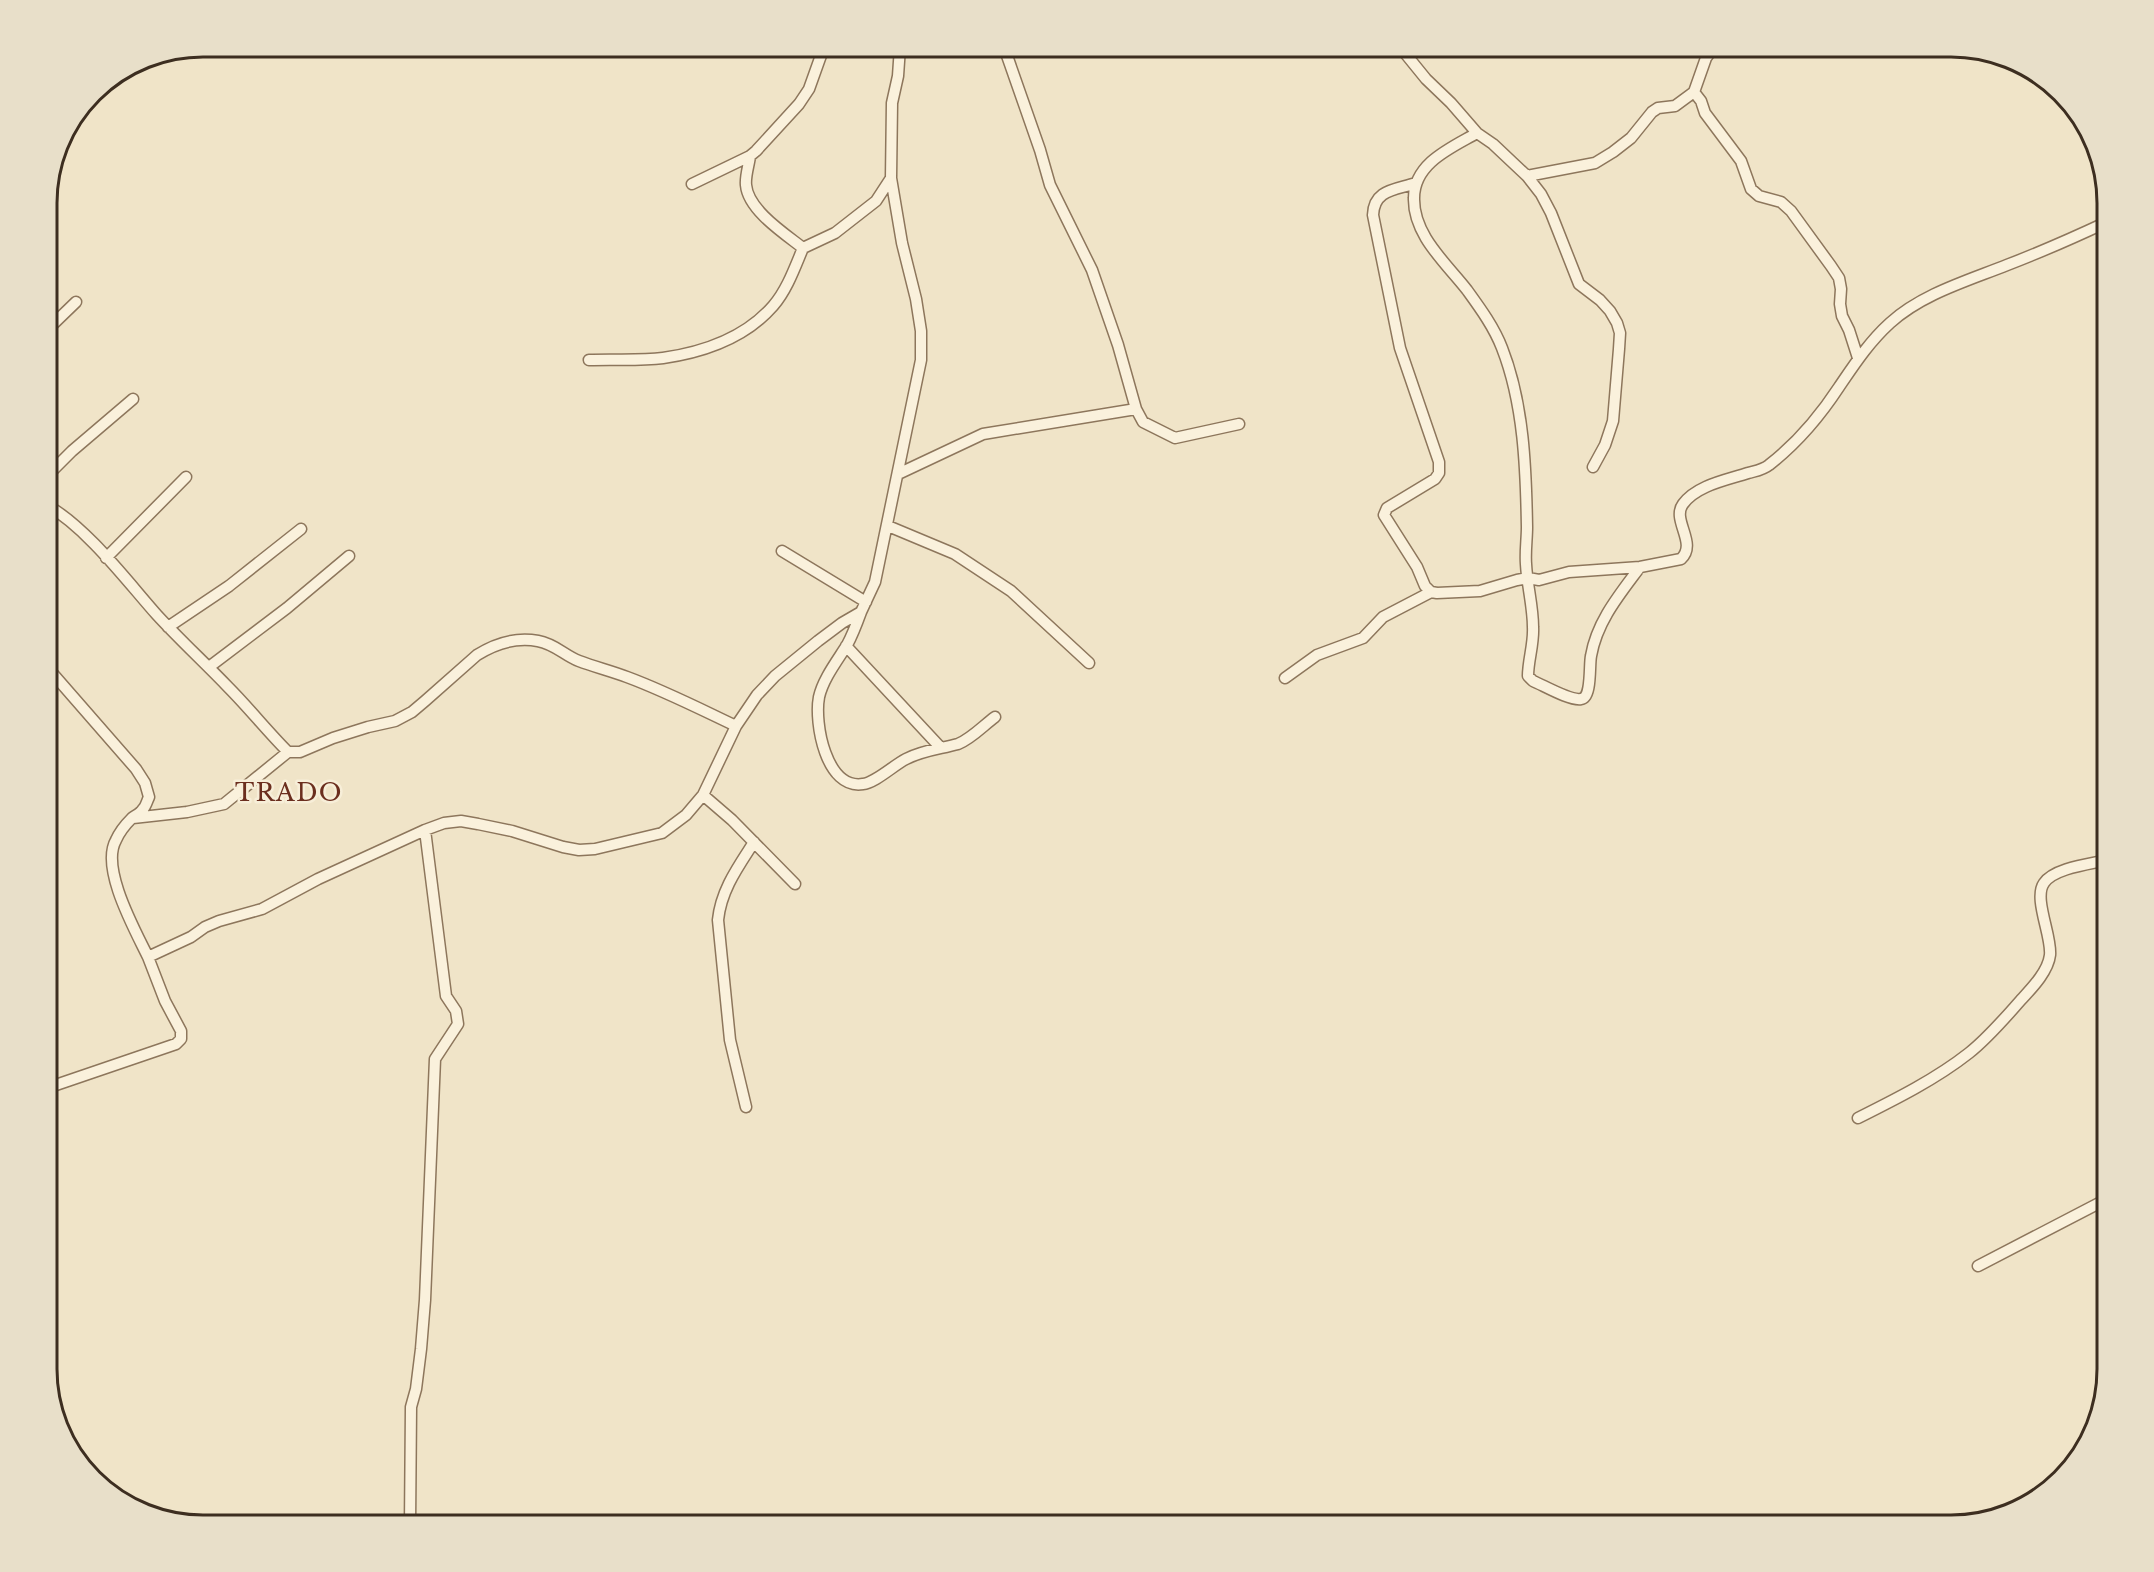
<svg xmlns="http://www.w3.org/2000/svg" width="2154" height="1572" font-family="'Libre Baskerville',serif">
  <style>
    .lines { fill: none; stroke-linecap: round; stroke-linejoin: round }
    .street-casing { stroke: #8d765c; stroke-width: 13 }
    .street { stroke: #faf1dc; stroke-width: 10 }
    .labels { text-anchor: middle; stroke-width: 5; stroke-linejoin: round; paint-order: stroke }
    .quarter-label { font-size: 24px; letter-spacing: 1.5px; fill: #6b2e1e; stroke: #f7eed8 }
    .rim { fill: none; stroke: #3d2e20; stroke-width: 3 }
  </style>
  <rect width="100%" height="100%" fill="#f0e4c8"/>
  <g class="lines">
    <!-- street casing -->
    <g class="street-casing">
      <path id="street" d="M1004,47L1040,150L1050,185L1092,270L1118,345L1136,409L1143,422L1175,438L1239,424
        M1400,47L1426,79L1451,103L1477,133L1493,144L1527,176L1541,194L1551,213L1579,284L1600,300L1610,311L1617,323L1620,333L1619,349L1613,421L1605,445L1593,467
        M1694,92L1701,101L1705,113L1741,161L1751,189L1759,196L1781,202L1791,211L1831,266L1839,278L1841,289L1840,304L1842,316L1849,330L1858,358
        M1477,133C1451,148 1414,163 1414,198C1413,235 1446,263 1467,290C1480,308 1494,327 1502,348C1524,404 1526,469 1527,527C1527,539 1525,552 1526,564C1527,585 1533,606 1533,627C1534,644 1528,660 1528,676L1533,681C1543,685 1570,701 1581,699C1592,698 1589,665 1591,656C1597,621 1620,594 1640,567
        M750,156C749,165 745,176 746,185C748,210 785,234 803,248
        M1527,176L1595,163L1613,152L1631,138L1652,112L1658,108L1675,106L1694,92L1706,58L1714,47
        M1416,183C1396,190 1374,189 1373,215L1400,348L1439,462V473L1435,479L1387,508L1384,515L1417,567L1425,586L1431,592L1437,593L1480,591L1517,580L1528,578L1539,580L1569,572L1640,567L1681,559C1698,543 1671,520 1683,504C1697,485 1727,480 1748,473C1755,471 1763,470 1769,465C1796,444 1820,416 1839,387C1854,365 1869,342 1890,323C1922,294 1967,281 2007,265C2041,252 2075,237 2107,222
        M692,184L750,156L756,151L799,104L809,89L824,47
        M47,330L76,302
        M589,360C613,359 640,361 663,358C705,352 745,338 773,306C787,290 795,267 803,248L835,233L876,201L891,178
        M898,474L983,434L1136,409
        M47,476L72,451L133,399
        M47,505C88,529 126,580 157,615C180,640 205,663 228,687C249,708 267,731 288,752
        M888,526L955,554L1011,591L1089,663
        M782,551L866,602
        M106,558L186,477
        M2103,589L2105,552L2107,544
        M861,612C857,623 853,634 847,645C837,661 823,679 819,697C814,723 826,790 863,784C875,783 894,765 906,759C924,750 940,749 958,744C971,739 984,725 995,717
        M168,627L229,586L301,529
        M846,646L940,747
        M47,667L136,769L145,783L149,797C147,801 146,806 143,809C141,813 136,815 132,818C127,823 119,833 116,840C100,868 135,930 148,957L191,937L205,927L219,921L262,909L318,879L425,830L444,823L461,821L478,824L512,831L563,847L579,850L595,849L662,833L686,815L703,795L736,726L757,695L775,676L818,641L842,623L861,612L875,582L921,360V331L916,299L902,243L891,178L892,103L898,76L900,47
        M209,667L287,608L349,556
        M1285,678L1317,655L1363,638L1383,617L1431,592
        M703,795L732,820L795,884
        M133,818L187,812L224,804L288,752H300L333,738L368,727L395,721L412,712L425,701L477,655C496,643 516,637 538,641C555,644 564,655 579,661C595,667 611,671 627,677C665,691 700,709 736,726
        M47,1088L176,1044L181,1039V1031L165,1001L148,957
        M746,1107L730,1040L718,920C721,890 738,867 754,842
        M1858,1118C1896,1099 1936,1079 1969,1053C1988,1038 2004,1019 2020,1001C2031,989 2048,972 2050,955C2052,936 2033,898 2044,883C2054,868 2090,864 2107,860
        M1978,1266L2107,1199
        M410,1525L411,1407L416,1389L421,1349L425,1300L435,1059L458,1024L456,1011L446,996L425,830"/>
    </g>
    <!-- street -->
    <use href="#street" class="street"/>
  </g>
  <g class="labels">
    <!-- quarter labels -->
    <g class="quarter-label">
      <text x="289" y="801">TRADO</text>
    </g>
  </g>
  <!-- crop -->
  <path d="M0 0H2154V1572H0ZM203 57H1951A146 146 0 0 1 2097 203V1369A146 146 0 0 1 1951 1515H203A146 146 0 0 1 57 1369V203A146 146 0 0 1 203 57Z" fill="#e8dfc9" fill-rule="evenodd"/>
  <path class="rim" d="M203 57H1951A146 146 0 0 1 2097 203V1369A146 146 0 0 1 1951 1515H203A146 146 0 0 1 57 1369V203A146 146 0 0 1 203 57Z"/>
</svg>
